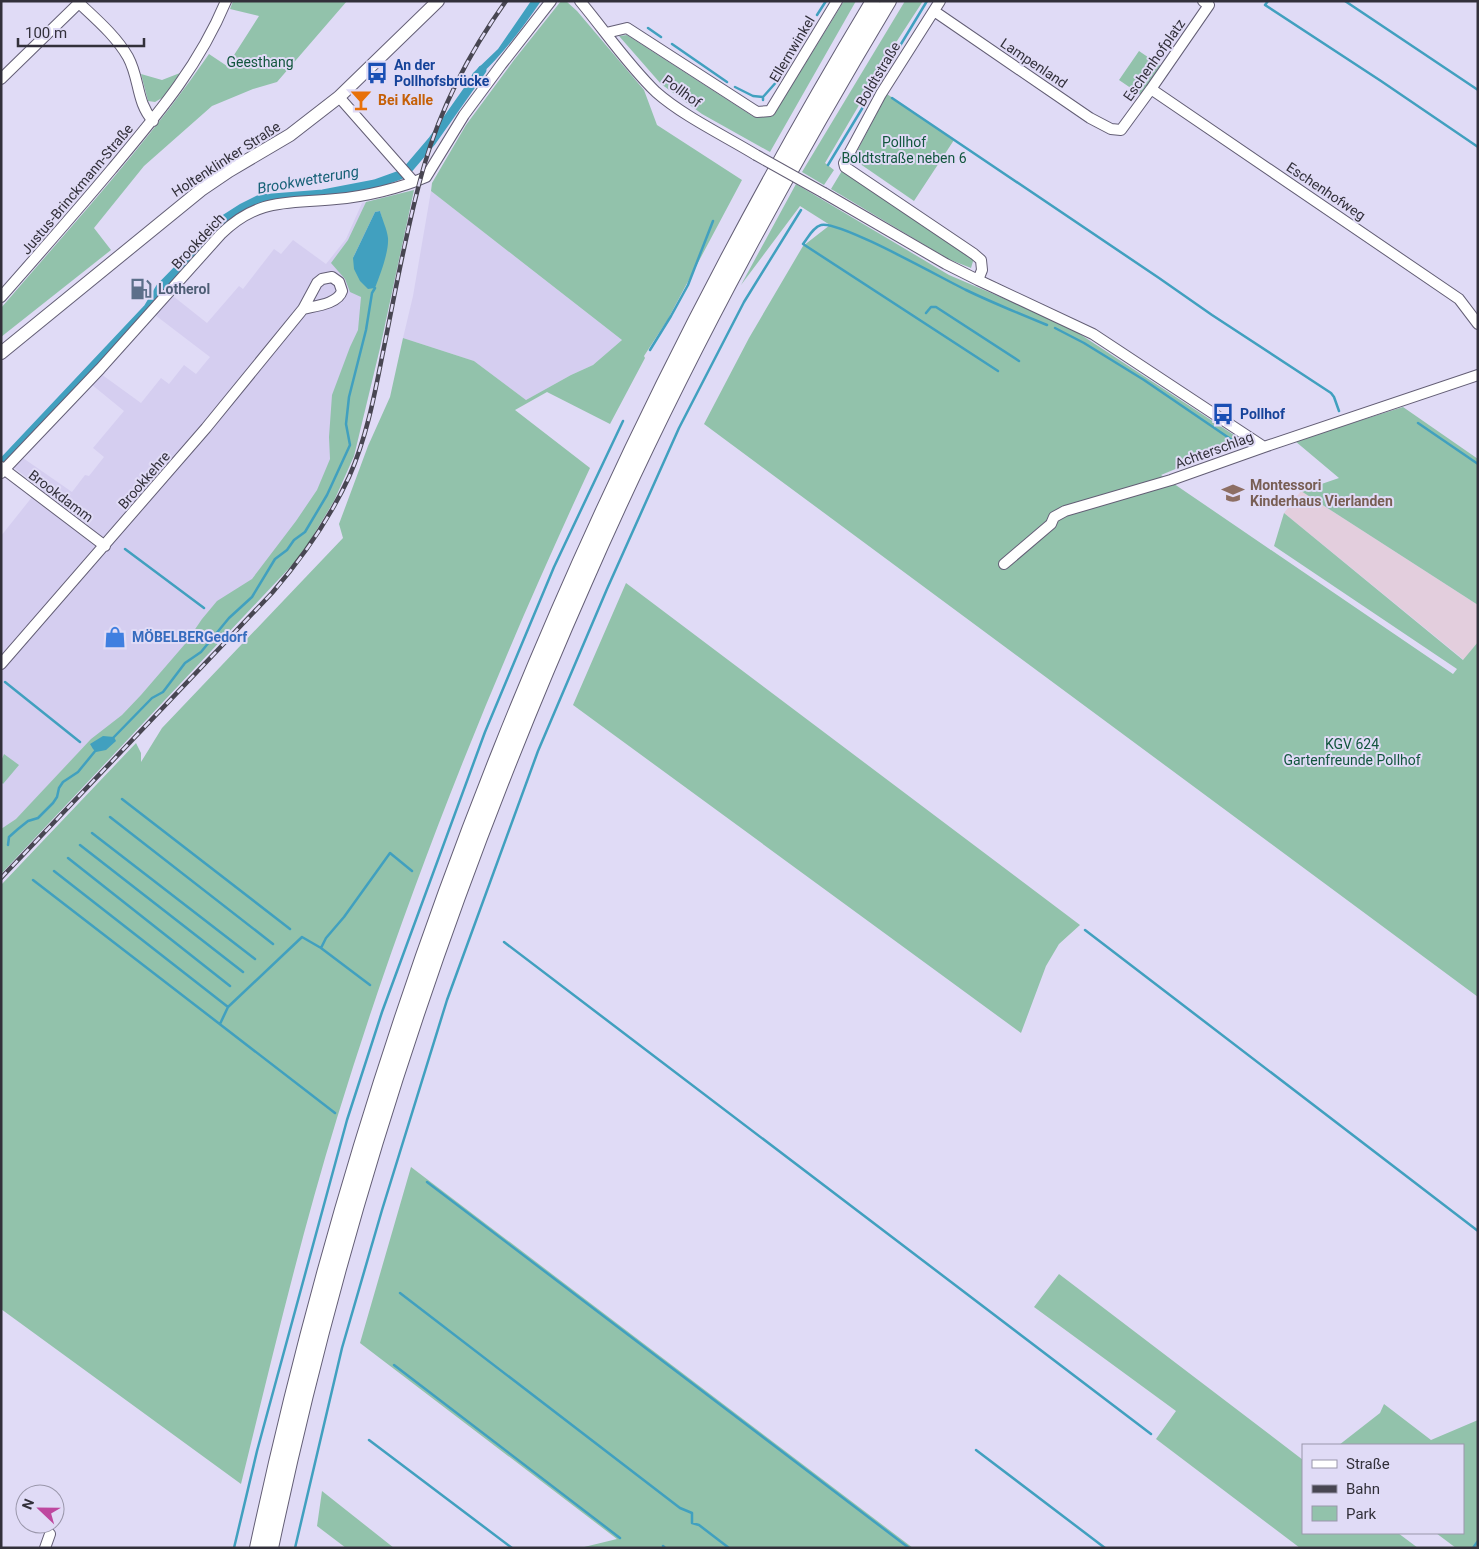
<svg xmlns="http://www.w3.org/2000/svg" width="1479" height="1549" font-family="Roboto,sans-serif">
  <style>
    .built { fill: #d5cef0 }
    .industrial { fill: #e3cedd }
    .green { fill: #92c2ab; fill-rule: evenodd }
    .water { fill: #41a0bf }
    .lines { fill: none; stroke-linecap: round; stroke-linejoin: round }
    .stream { stroke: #41a0bf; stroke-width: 2.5 }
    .canal { stroke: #41a0bf; stroke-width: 9 }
    .minor-casing { stroke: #635e75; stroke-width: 12 }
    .major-casing { stroke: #635e75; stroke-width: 14 }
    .highway-casing { stroke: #635e75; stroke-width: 16 }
    .minor { stroke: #fff; stroke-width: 10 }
    .major { stroke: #fff; stroke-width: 12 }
    .highway { stroke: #fff; stroke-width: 14 }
    .rail-casing { stroke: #484652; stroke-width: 4.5 }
    .rail { stroke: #e0dbf6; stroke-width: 2.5; stroke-dasharray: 8; stroke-linecap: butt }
    .minor-bridge-casing { stroke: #635e75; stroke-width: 12; stroke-linecap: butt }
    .minor-bridge { stroke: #fff; stroke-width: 10 }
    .labels { text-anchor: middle; stroke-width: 4; stroke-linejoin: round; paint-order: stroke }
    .street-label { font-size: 14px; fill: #32303a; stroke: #e0dbf6 }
    .park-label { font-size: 14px; fill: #12563e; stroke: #e0dbf6 }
    .transit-label { font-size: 14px; font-weight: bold; fill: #164399; stroke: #e0dbf6; text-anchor: start }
    .food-label { font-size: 14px; font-weight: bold; fill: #c56008; stroke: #e0dbf6; text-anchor: start }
    .service-label { font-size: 14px; font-weight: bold; fill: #4e5e75; stroke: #e0dbf6; text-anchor: start }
    .education-label { font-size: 14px; font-weight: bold; fill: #785e54; stroke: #e0dbf6; text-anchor: start }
    .shop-label { font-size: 14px; font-weight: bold; fill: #366cbe; stroke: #e0dbf6; text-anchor: start }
    .water-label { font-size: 15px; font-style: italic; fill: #176177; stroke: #e0dbf6 }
  </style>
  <rect width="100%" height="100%" fill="#e0dbf6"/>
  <!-- built -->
  <path class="built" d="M414,190L380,348L354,456L334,501L310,541L294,563L1,874V536L40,487L14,468L23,458L72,492L85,475L89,476L104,457L93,448L124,411L91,384L101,374L141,403L161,378L169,384L184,365L196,374L210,357L155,315L173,296L207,323L239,286L243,289L274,249L281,254L293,240L326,264L346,239L362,203Z
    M431,191L622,340L593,365L571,375L526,400L474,361L403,338L413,296Z"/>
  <!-- industrial -->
  <path class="industrial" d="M1301,491L1478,605V642L1464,660L1284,513Z"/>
  <!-- green -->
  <path class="green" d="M233,1H347L277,82L253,89L212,106L144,166L94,228L111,250L1,337V308C72,225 147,144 209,54L227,66L259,16L230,9Z
    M561,1H566L577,11L644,90L657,125L742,180L668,319L644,356L645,358L610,424L547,392L515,410L590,468C492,679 405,896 337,1118C300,1239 271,1362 241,1484L1,1309V885L136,743L141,753V762L162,728L343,538L339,524L368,446L390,397L403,338L474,361L526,400L571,375L593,365L622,340L431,191L432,183L466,125L514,60Z
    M844,1H856L770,152L702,114L661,84L619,36L627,35L754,117L773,116Z
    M905,1H923L895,44L825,163L834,170L824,185L802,172Z
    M1139,51L1161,66L1141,95L1119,80Z
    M180,73L167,95L155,102L148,101L141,74L162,80Z
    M887,94L954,140L914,201L853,159Z
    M843,169L974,258L971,268L948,259L831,189Z
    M796,184L949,275L1066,325L1243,441L1161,475L1453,674L1457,669L1274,546L1284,513L1463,660L1478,642V997L704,424L749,338L803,246L830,225L800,206L741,285Z
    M414,190L380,348L354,456L334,501L310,541L294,563L1,874V829L16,819L91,739L122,715L141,695L185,644L202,619L217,601L252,579L296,521L317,490L330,459L329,437L332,395L350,347L358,330L361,297L350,292L345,279L331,263L348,240L366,202ZM380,211L382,219L353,258L375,212Z
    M1403,407L1478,459V605L1301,491L1339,478L1295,441Z
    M626,583L1080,925L1059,944L1046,966L1021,1033L573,705Z
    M4,754L19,765L3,784L1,782V761Z
    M411,1167L913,1548H580L617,1539L360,1343Z
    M1059,1274L1303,1460V1533H1398L1418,1548H1300L1156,1439L1176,1411L1034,1307Z
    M1384,1404L1431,1440L1478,1420V1548H1456L1436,1533H1463V1445H1339L1380,1413Z
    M322,1491L394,1548H346L317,1526Z"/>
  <!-- water -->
  <path class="water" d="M531,1H541C519,33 496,64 465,88L473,73L498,49Z
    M380,211C382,219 387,229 388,238C389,252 380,275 375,288L368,289L360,281L354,269L353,258L375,212Z
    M103,736L114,737L116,741L106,750L96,752L93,749L90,744Z"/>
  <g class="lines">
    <!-- stream -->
    <path class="stream" d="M1268,1L1265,5L1381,81L1478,147
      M1345,1L1478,90
      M817,15L826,1
      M648,28L661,37
      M672,44L727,82
      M795,52L812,25
      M735,87L753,96L763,97
      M892,98L1159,278L1212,315L1331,393L1334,397L1339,411
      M763,100V97L779,79L790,60
      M828,165L927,1
      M926,313L931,307H936L1019,361
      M1055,328L1084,343L1144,380L1232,440
      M650,350L671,316L688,285L713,221
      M998,371L803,244C808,238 813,227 821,225C839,220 943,279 966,290C993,303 1020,314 1047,325
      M1418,423L1478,464
      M125,549L204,608
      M5,682L80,742
      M113,738L152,698L163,692L185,663L201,652L229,618L252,597L275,559L287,550L294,540L305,532L327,495L350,445L346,424L349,397L366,330L372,293L375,288
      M122,799L290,929
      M110,817L273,944
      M92,833L255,959
      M8,845L9,837L18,829L28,821L38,818L53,803L57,797L59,788L63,782L78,772L96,750
      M80,845L243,972
      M68,858L230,986
      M54,871L228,1007
      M33,880L335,1113
      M1085,930L1478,1231
      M504,942L1151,1434
      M321,948L326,938L344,917L390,853L412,871
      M220,1024L228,1007L302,937L321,948L370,985
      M427,1182L909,1548
      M400,1293L680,1508L692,1513V1523L699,1525L729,1548
      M394,1365L620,1538
      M369,1440L512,1548
      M976,1450L1105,1548
      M663,1546L665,1548
      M234,1548L257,1451L347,1120L382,1012L485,732L554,567L623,421
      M295,1548L342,1348L382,1210L447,1000L538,751L607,589L679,428L744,302L801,210
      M1473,1548L1478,1541"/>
    <!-- canal -->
    <path class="canal" d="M1,464L148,308L160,288L200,247L217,224L242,208L260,199L323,194L375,184L400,175L409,168L432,141L482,70"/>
    <!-- minor casing -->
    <g class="minor-casing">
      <path id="minor" d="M580,1C605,31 628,65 656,92C683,116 725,136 756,155
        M940,1L881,94L844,163L845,167L974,254L981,260L982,270L978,280
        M79,3C96,19 116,36 128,57C140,79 136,102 153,121
        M934,11L1090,118L1111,129L1121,130L1151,89L1209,5L1203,1
        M606,33L627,28L757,112L770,111L837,1
        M1,79L81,1
        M1151,89L1459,299L1478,324
        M339,97L413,181
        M824,193L946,264L978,280L1093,334L1264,447
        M1,297C38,255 75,213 111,170C156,116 198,68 226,1
        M1,467L105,546
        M1,473L100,369L221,234C259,197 288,204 336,199C363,197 401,188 426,177L464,115L501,65L551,1
        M1004,564L1051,524L1054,517L1065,511L1171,480L1264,447L1478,375
        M1,664L206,428L303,309L317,283L322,279L332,277L339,282L342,291C338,304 315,306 303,309
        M45,1548L50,1534"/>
    </g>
    <!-- major casing -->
    <g class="major-casing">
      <path id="major" d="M1,353L201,190L229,171L290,135L339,97L438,1"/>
    </g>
    <!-- highway casing -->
    <g class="highway-casing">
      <path id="highway" d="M257,1548C374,1000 584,481 873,1
        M271,1548C341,1216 448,892 585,582C672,382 777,188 889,1"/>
    </g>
    <!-- minor -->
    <use href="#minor" class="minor"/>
    <!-- major -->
    <use href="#major" class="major"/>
    <!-- highway -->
    <use href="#highway" class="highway"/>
    <!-- rail casing -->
    <g class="rail-casing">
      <path id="rail" d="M1,878L272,593C303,557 329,520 349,477C366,439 374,398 382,357C395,294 406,229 424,166C441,107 471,50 506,1"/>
    </g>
    <!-- rail -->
    <use href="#rail" class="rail"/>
    <!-- minor-bridge casing -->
    <g class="minor-bridge-casing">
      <path id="minor-bridge" d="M756,155L824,193"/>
    </g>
    <!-- minor-bridge -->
    <use href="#minor-bridge" class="minor-bridge"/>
  </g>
  <!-- icons -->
  <defs>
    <g id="bus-bare" transform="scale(1.725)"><path d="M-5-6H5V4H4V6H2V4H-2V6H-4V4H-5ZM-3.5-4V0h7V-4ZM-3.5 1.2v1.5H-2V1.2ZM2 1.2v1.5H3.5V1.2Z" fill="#1a4fb4" stroke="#e0dbf6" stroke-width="2.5" paint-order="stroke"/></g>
    <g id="bar-bare" transform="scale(1.725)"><path d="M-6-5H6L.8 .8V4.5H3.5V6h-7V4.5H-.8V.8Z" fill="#e8710a" stroke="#e0dbf6" stroke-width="2.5" paint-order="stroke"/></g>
    <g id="fuel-bare" transform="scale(1.725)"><path d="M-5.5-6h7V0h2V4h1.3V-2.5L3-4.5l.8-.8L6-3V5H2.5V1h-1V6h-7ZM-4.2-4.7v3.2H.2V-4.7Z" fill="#5c6f8a" stroke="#e0dbf6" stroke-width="2.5" paint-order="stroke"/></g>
    <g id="school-bare" transform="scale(1.725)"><path d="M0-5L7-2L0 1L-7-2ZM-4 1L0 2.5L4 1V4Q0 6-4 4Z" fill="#8d6e63" stroke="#e0dbf6" stroke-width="2.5" paint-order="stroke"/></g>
    <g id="shop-bare" transform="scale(1.725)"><path d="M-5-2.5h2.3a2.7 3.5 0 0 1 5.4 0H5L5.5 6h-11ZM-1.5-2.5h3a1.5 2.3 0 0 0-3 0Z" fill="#3f7fe0" stroke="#e0dbf6" stroke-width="2.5" paint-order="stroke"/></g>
  </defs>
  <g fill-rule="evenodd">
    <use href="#bus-bare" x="377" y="73"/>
    <use href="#bar-bare" x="361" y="100"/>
    <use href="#fuel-bare" x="141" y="289"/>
    <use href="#bus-bare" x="1223" y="414"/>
    <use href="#school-bare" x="1233" y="493"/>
    <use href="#shop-bare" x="115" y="637"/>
  </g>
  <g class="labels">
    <!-- street labels -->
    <g class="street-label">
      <text transform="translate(792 49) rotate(-59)" y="5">Ellernwinkel</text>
      <text transform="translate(1154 60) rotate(-55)" y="5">Eschenhofplatz</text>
      <text transform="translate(1034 63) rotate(34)" y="5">Lampenland</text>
      <text transform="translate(878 74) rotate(-59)" y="5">Boldtstraße</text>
      <text transform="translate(682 91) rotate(36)" y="5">Pollhof</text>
      <text transform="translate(226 159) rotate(-33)" y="5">Holtenklinker Straße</text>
      <text transform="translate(77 189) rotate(-50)" y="5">Justus-Brinckmann-Straße</text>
      <text transform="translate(1326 191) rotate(34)" y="5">Eschenhofweg</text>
      <text transform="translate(198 241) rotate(-47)" y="5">Brookdeich</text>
      <text transform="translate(1214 450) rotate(-20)" y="5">Achterschlag</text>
      <text transform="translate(144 480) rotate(-49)" y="5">Brookkehre</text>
      <text transform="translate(61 496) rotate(37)" y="5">Brookdamm</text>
    </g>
    <!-- park labels -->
    <g class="park-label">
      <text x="260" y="67">Geesthang</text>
      <text x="904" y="147">Pollhof<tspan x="904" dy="16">Boldtstraße neben 6</tspan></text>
      <text x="1352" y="749">KGV 624<tspan x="1352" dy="16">Gartenfreunde Pollhof</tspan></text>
    </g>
    <!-- transit labels -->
    <g class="transit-label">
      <text x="394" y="70">An der<tspan x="394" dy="16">Pollhofsbrücke</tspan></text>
      <text x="1240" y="419">Pollhof</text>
    </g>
    <!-- food labels -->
    <g class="food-label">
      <text x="378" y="105">Bei Kalle</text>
    </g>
    <!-- service labels -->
    <g class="service-label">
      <text x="158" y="294">Lotherol</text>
    </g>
    <!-- education labels -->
    <g class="education-label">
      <text x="1250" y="490">Montessori<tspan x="1250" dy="16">Kinderhaus Vierlanden</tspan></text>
    </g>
    <!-- shop labels -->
    <g class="shop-label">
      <text x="132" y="642">MÖBELBERGedorf</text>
    </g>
    <!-- water labels -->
    <g class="water-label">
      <text transform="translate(308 180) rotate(-10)" y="5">Brookwetterung</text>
    </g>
  </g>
  <!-- border -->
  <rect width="1479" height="1549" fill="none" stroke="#32303a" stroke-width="5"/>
  <!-- legend -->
  <rect x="1302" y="1444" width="162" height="90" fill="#e0dbf6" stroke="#9a97ab"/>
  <rect x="1312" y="1460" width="25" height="8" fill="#ffffff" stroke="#9a97ab"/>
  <text x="1346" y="1469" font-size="15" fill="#32303a">Straße</text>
  <rect x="1312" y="1485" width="25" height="8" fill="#484652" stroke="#9a97ab"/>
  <text x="1346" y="1494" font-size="15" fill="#32303a">Bahn</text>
  <rect x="1312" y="1506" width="25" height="15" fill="#92c2ab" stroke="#9a97ab"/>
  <text x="1346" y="1519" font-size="15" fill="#32303a">Park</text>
  <!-- north arrow -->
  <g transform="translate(40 1509) rotate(292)"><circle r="24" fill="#e0dbf6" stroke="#9a97ab"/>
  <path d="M0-4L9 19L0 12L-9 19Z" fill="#be489f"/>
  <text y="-8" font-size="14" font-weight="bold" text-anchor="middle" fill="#32303a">N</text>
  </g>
  <!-- scale -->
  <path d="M18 38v8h126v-8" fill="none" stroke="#32303a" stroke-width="2.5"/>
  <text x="25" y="38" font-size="15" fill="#32303a" stroke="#e0dbf6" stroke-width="4" paint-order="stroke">100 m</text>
</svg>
